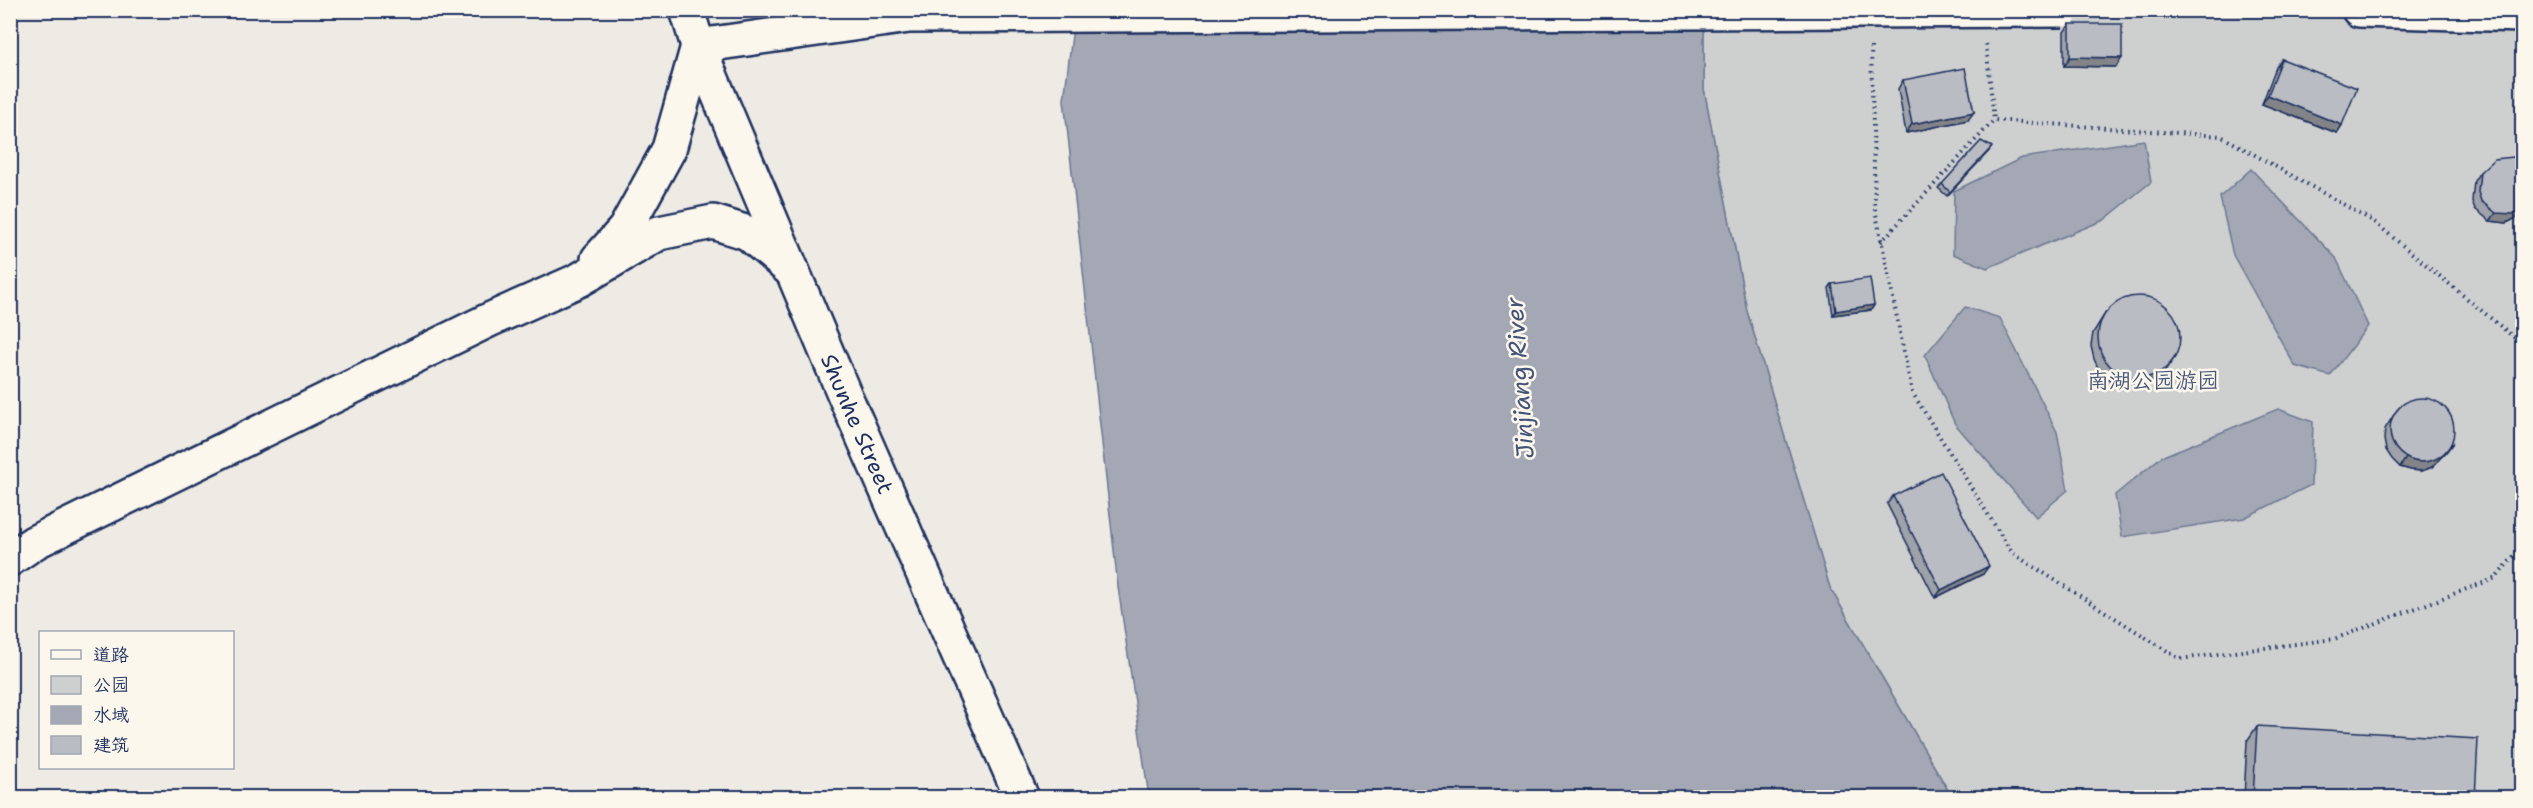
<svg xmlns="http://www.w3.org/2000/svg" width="2533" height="808" font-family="'Shantell Sans','LXGW WenKai TC',sans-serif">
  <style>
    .green { fill: #cecfcf; stroke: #747f96; stroke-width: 1.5 }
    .water { fill: #a3a8b4; stroke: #6d7892; stroke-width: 1.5 }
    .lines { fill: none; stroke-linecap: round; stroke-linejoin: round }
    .minor-casing { stroke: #1b2f5e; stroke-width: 38 }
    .major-casing { stroke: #1b2f5e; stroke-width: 38 }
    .path { stroke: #1b2f5e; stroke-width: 4; stroke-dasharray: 1.5 4.5; stroke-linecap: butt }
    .minor { stroke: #fbf7ec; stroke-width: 33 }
    .major { stroke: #fbf7ec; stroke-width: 33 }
    .major-bridge-casing { stroke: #1b2f5e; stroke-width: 38; stroke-linecap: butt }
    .major-bridge { stroke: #fbf7ec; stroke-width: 33 }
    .wall { fill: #9fa2a8; stroke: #1b2f5e; stroke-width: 1.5 }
    .shaded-wall { fill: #828488; stroke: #1b2f5e; stroke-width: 1.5 }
    .building { fill: #b9bcc3; stroke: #1b2f5e; stroke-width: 1.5 }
    .labels { text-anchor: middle; stroke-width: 5; stroke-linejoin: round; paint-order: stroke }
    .park-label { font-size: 22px; fill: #48577a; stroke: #fbf7ec }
    .street-label { font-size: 22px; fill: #1b2f5e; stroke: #fbf7ec }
    .water-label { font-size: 24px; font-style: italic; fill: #445378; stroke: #fbf7ec }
  </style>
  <rect width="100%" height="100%" fill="#eeebe4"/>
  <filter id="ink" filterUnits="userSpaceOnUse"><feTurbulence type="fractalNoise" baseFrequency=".0167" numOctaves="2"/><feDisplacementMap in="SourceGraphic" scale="12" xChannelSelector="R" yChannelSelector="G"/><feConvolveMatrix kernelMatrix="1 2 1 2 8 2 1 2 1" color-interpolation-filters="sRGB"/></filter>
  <g filter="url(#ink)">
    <!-- green -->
    <path class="green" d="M1704,11H2522V797H1952L1830,588L1747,311L1704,89Z"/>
    <!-- water -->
    <path class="water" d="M1075,11H1704V89L1747,311L1830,588L1952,797H1149L1118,587L1064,100Z
      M2144,140L2151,182L2104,220L1987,268L1953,254L1954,191L2022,158Z
      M2251,169L2336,258L2368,326L2330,376L2295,366L2233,255L2220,197Z
      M1965,307L2000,318L2057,432L2068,490L2036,517L1955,424L1925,355Z
      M2278,409L2313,422L2311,485L2244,518L2122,537L2115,495L2161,457Z"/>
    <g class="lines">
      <!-- minor casing -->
      <g class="minor-casing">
        <g id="minor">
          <path id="s1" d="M698,46L845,396L1022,798"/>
          <path d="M598,259L625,229L669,149L698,46"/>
          <path d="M10,559L35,542L489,320L579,280L659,233L713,222L748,233L792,271"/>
        </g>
      </g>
      <!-- major casing -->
      <g class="major-casing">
        <path id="major" d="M687,10L698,46L909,16
          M2359,10L2522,15"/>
      </g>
      <!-- path -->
      <path class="path" d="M1986,44L1994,120L2221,136L2373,221L2522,344
        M1871,47L1875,209L1912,392L2012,553L2180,659L2334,639L2496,578L2522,546
        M1881,242L1994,120"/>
      <!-- minor -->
      <use href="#minor" class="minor"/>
      <!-- major -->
      <use href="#major" class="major"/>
      <!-- major-bridge casing -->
      <g class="major-bridge-casing">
        <path id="major-bridge" d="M909,16L2063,10"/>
      </g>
      <!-- major-bridge -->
      <use href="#major-bridge" class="major-bridge"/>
    </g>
    <!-- wall -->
    <path class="wall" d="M2070,24L2116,67L2064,66V32Z
      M2282,59L2342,125L2337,133L2262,104L2276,67Z
      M1903,80L1968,120L1906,133L1898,89Z
      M1989,151L1947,196L1938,188L1942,184Z
      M2523,161V214L2507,223L2490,221L2475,209L2472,201L2474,181L2480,172Z
      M1832,284L1874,305L1871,310L1833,315L1829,288Z
      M2106,312L2162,376L2150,383L2137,387L2123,386L2111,381L2100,372L2094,359L2091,346L2093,333Z
      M2397,410L2452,444L2446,452L2432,467L2422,471L2411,470L2400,467L2392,459L2386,450L2384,439L2385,429Z
      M1893,496L1983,574L1935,598L1887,504Z
      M2257,726L2475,798H2244L2247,741Z"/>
    <!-- shaded-wall -->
    <path class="shaded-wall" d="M2070,57L2122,58L2116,67L2064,66Z
      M2268,95L2342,125L2337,133L2262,104Z
      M1974,112L1968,120L1906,133L1912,124Z
      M1992,147L1989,151L1947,196L1950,192Z
      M2523,209V214L2507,223L2490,221L2496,213Z
      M1874,305L1871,310L1833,315L1836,311Z
      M2175,357L2162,376L2150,383L2137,387L2123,386L2111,381L2117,372Z
      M2452,444L2446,452L2432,467L2422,471L2411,470L2400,467L2406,458Z
      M1989,566L1983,574L1935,598L1941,590Z"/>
    <!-- building -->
    <path class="building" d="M2070,24H2122V58L2070,57Z
      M2282,59L2357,88L2342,125L2268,95Z
      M1965,68L1974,112L1912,124L1903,80Z
      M1981,141L1992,147L1950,192L1942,184Z
      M2514,157L2523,161V209L2513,214L2496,213L2481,201L2478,192L2480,172L2494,159Z
      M1870,278L1874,305L1836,311L1832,284Z
      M2098 337a41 41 0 1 1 82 0a41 41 0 1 1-82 0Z
      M2390 430a32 32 0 1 1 64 0a32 32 0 1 1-64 0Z
      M1941,472L1989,566L1941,590L1893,496Z
      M2257,726L2478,739L2475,798H2253Z"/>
  </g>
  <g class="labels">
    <!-- park labels -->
    <g class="park-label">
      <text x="2153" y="388">南湖公园游园</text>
    </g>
    <!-- street labels -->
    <g class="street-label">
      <text dy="8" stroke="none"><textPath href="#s1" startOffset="410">Shunhe Street</textPath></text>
    </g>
    <!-- water labels -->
    <g class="water-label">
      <text transform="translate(1520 378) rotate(-94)" y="8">Jinjiang River</text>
    </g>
  </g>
  <!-- margin -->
  <rect width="2533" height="808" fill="none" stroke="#fbf7ec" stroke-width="36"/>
  <rect x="18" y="18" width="2497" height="772" fill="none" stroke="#1b2f5e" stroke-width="2" filter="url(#ink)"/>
  <!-- legend -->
  <rect x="39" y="631" width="195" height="138" fill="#fbf7ec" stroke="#a1a7b3" stroke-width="1.5"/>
  <rect x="51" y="650" width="30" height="9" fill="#fbf7ec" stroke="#a1a7b3" stroke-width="1.5"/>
  <text x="93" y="661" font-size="18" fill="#1b2f5e">道路</text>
  <rect x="51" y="676" width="30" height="18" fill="#cecfcf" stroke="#a1a7b3" stroke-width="1.5"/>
  <text x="93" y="691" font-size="18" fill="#1b2f5e">公园</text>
  <rect x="51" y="706" width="30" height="18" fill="#a3a8b4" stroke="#a1a7b3" stroke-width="1.5"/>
  <text x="93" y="721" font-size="18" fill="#1b2f5e">水域</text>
  <rect x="51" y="736" width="30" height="18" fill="#b9bcc3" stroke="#a1a7b3" stroke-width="1.5"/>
  <text x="93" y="751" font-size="18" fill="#1b2f5e">建筑</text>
</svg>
